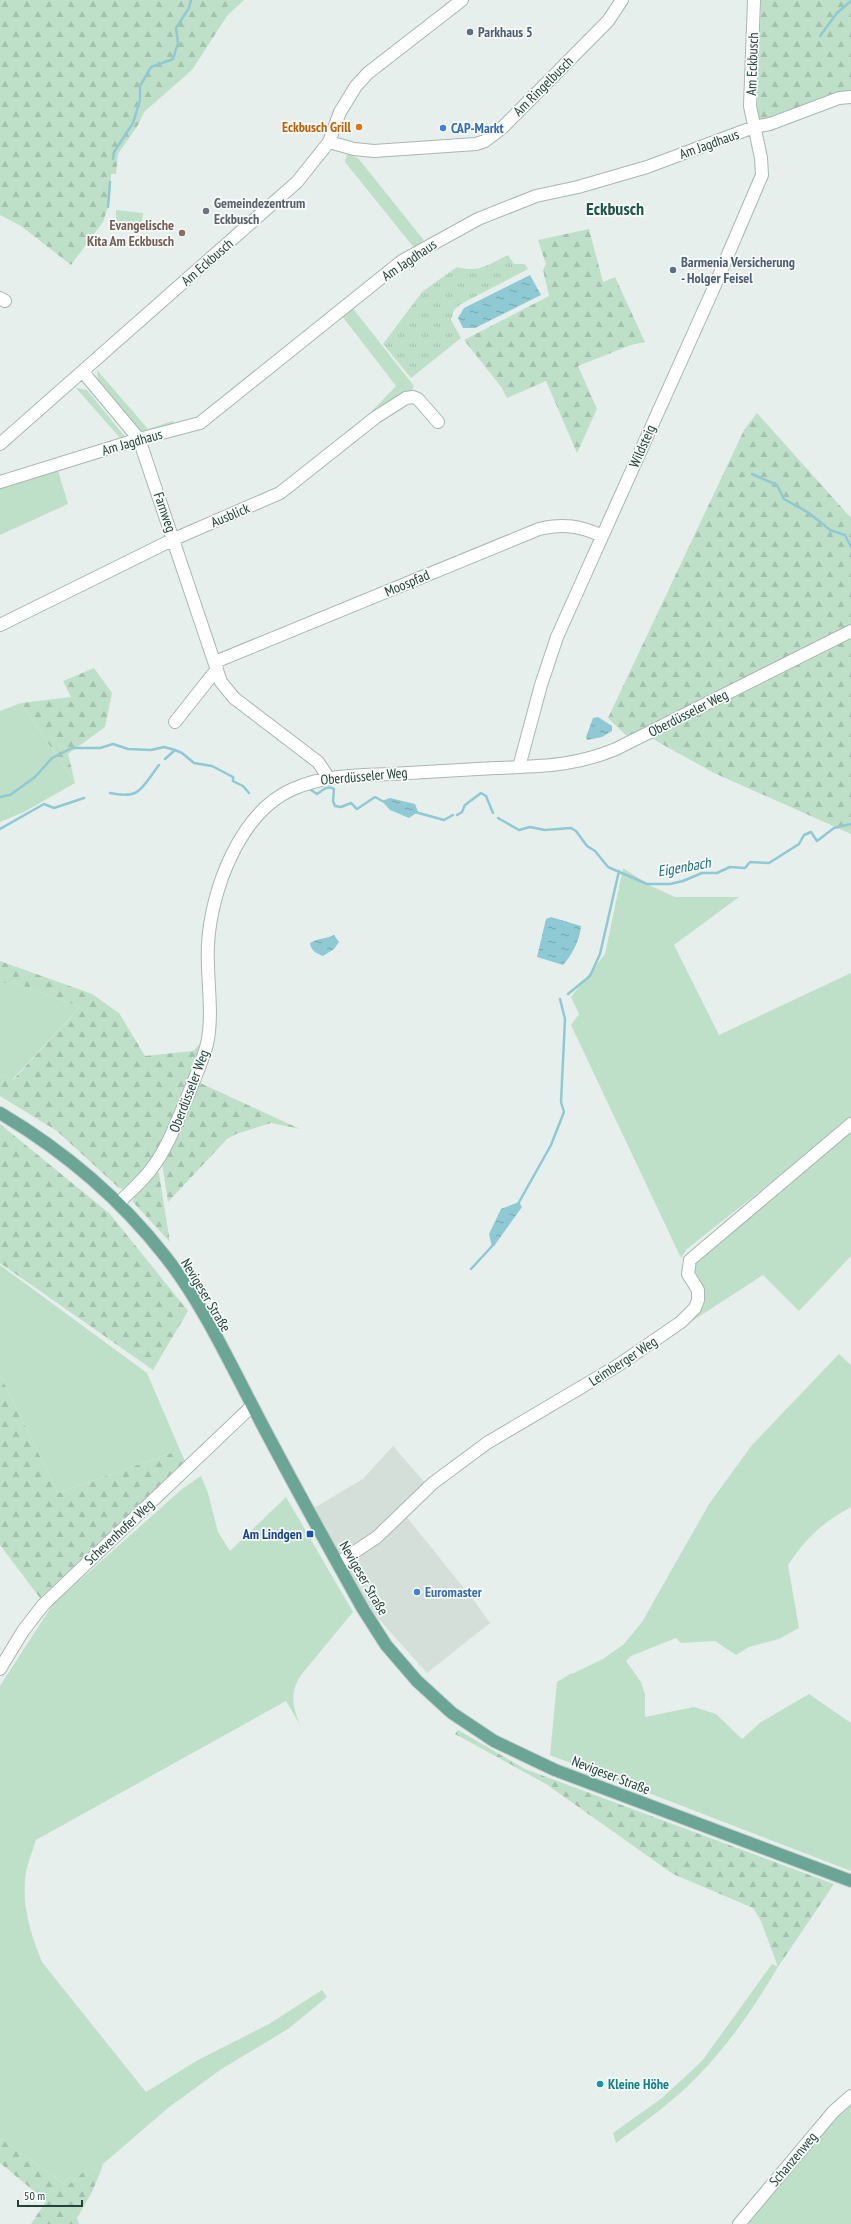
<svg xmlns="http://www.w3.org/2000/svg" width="851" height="2224" font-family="'PT Sans Narrow',sans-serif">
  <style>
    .built { fill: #d4dfda }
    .grass { fill: #bfe0c8 }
    .forest { fill: url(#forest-firs) }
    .park { fill: url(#park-tufts) }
    .water { fill: url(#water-ripples) }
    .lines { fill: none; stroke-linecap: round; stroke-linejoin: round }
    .stream { stroke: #8ec9d4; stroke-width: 2.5 }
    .minor-casing { stroke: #a8b8b2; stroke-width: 14 }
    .major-casing { stroke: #c2cac8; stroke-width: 14 }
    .minor { stroke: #fff; stroke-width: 12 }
    .major { stroke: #6aa596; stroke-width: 12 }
    .service-dot { fill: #5c6f8a; stroke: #f7fbf9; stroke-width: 1.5 }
    .food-dot { fill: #e8710a; stroke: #f7fbf9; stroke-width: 1.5 }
    .shop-dot { fill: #3f7fe0; stroke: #f7fbf9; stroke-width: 1.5 }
    .worship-dot { fill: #6b7280; stroke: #f7fbf9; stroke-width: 1.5 }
    .education-dot { fill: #8d6e63; stroke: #f7fbf9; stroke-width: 1.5 }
    .transit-dot { fill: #1a4fb4; stroke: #f7fbf9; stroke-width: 1.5 }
    .culture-dot { fill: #0f9aa8; stroke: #f7fbf9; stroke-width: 1.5 }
    .labels { text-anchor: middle; stroke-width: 3.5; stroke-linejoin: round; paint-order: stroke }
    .service-label { font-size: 14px; font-weight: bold; fill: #4e5e75; stroke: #f7fbf9; text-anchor: start }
    .street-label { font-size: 14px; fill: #24423a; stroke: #f7fbf9 }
    .food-label { font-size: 14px; font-weight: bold; fill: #c56008; stroke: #f7fbf9; text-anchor: end }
    .shop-label { font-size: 14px; font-weight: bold; fill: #366cbe; stroke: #f7fbf9; text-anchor: start }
    .worship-label { font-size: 14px; font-weight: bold; fill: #5b616d; stroke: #f7fbf9; text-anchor: start }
    .education-label { font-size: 14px; font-weight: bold; fill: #785e54; stroke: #f7fbf9; text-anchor: end }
    .transit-label { font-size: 14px; font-weight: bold; fill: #164399; stroke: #f7fbf9; text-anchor: end }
    .culture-label { font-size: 14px; font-weight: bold; fill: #0d838f; stroke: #f7fbf9; text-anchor: start }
    .water-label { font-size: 15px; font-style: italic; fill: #1c6f80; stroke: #f7fbf9 }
    .district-label { font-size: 18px; font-weight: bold; fill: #1f5548; stroke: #f7fbf9 }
  </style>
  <defs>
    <pattern id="forest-firs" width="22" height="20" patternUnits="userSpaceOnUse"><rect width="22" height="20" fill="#bfe0c8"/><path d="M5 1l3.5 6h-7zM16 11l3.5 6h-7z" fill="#a4c1ad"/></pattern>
    <pattern id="park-tufts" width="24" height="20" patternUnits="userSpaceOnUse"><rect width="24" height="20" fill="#bfe0c8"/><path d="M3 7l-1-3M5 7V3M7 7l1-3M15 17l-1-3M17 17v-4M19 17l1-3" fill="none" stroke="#a4c1ad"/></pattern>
    <pattern id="water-ripples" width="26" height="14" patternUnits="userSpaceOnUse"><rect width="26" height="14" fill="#8ec9d4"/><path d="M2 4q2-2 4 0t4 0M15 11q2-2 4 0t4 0" fill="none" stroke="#74a5ad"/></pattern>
  </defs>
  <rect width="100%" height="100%" fill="#e6efeb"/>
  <!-- built -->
  <path class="built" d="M393,1446L426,1484L405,1515L475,1602L490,1623L427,1673L369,1608L314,1508L363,1479Z"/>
  <!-- grass -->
  <path class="grass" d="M347,154L358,158L426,243L415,249L345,162Z
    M116,210L143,213L141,229L116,226Z
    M351,306L414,386L411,393L373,416L370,413L396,386L342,316Z
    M97,370L148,429L173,421L174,427L143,432L139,429L98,379Z
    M76,388L87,390L126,438L121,439Z
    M57,467L68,504L0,535V485Z
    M21,703L75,783L24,812L0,822V711Z
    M623,868L651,886L675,897H739L674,945L719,1035L851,973V1119L687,1249L681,1258L571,1025L579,1014L571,997L605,954Z
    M0,983H15L80,1007L12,1080L0,1075Z
    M851,1127V1256L799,1311L763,1275L686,1325L704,1302C700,1289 692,1279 693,1265Z
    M0,1265L147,1373L180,1450L58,1493L0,1375Z
    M839,1354L851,1365V1507C822,1523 807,1537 788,1565L799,1628L779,1639L749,1647L736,1655L715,1641L681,1643L676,1638L631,1656L626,1661L641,1682L645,1695V1717L694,1707L716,1714L742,1739L761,1722L809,1694L851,1723V1871L550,1755L557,1682L570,1674L596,1668L574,1673L603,1659L624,1644L642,1622L709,1504L752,1445Z
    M201,1476L208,1493L218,1532L230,1551L286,1497L353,1612L301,1675C289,1693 293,1707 300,1725L286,1701L36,1840C33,1850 28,1862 26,1872C21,1903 30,1933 42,1962L146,2092L198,2060L269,2024L322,1990L327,1997L288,2029L220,2070L168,2108L103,2164L100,2173L90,2166L67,2186L0,2138V1686L53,1604L182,1489Z
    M772,1964L778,1967C751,2013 718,2060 679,2094C659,2112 637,2127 616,2143L613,2133L662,2098L702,2061Z
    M851,2100V2224H744Z"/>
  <!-- forest -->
  <path class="forest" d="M0,0H244L227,16L192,70L144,112L138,125L118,154L116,174H111L110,200L103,222L71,265L21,226L0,215Z
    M761,0H851V96L762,123L757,119Z
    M589,229L603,282L615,277L645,342L631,345L578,366L597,409L577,453L546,381L507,398L502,388L464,340L549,296L543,270L546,264L538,240Z
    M757,413L851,518V834L714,773L649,737H628L608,718L744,430Z
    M94,668L112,693L105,727L68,754L75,783L21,703L71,697L63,681Z
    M0,961L92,994L119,1013L145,1056L193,1051L199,1045L203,1035L202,1047L156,1155L130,1185L123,1189L119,1188L57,1131L0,1096V1075L13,1080L80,1007L15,983H0Z
    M198,1082L300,1129L271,1123L236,1134L227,1139L168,1202L162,1163Z
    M0,1124L110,1214L188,1311L153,1370L0,1263Z
    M158,1168L170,1242L133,1202L134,1196Z
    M0,1375L58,1493L180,1450L185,1461L40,1598L0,1545Z
    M458,1730L525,1769L834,1884L778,1967L761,1921L753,1908L673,1874L546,1784L455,1734Z
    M0,2138L67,2186L90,2166L100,2173L92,2192L77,2218L79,2224H31L46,2201L0,2163Z"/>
  <!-- park -->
  <path class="park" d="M508,255L514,264H525L528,269L461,304L454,310L451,320L461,338L411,378L383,344L422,292L457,267C480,273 487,265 508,255Z"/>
  <!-- water -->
  <path class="water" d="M530,275L541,295L475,328H463L458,318L464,308Z
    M598,717L612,726V731L602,737L587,740L586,737L593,718Z
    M390,798L415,804L418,812L409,818L390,810L382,801Z
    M551,917L581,926C580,940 572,955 563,965L537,957L546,919Z
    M334,935L339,942L334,949L323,956C316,953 311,951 310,943C318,938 326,939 334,935Z
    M519,1202L522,1207L494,1246L492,1247L489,1234L501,1209Z"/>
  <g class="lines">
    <!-- stream -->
    <path class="stream" d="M820,36L837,13L851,1
      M113,159L114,152L133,123L140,100V86L151,67L173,59L178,43L176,28L189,8L191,0
      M108,207L110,182
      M752,474L777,485L784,499L809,513L830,530L845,535L851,547
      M165,759L175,750L182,753L194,763L212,766L233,777V781L243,786L249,793
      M311,790L317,794C323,790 328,785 334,789L333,801L335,806L341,807L351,803L357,809L375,797L384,802
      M110,793C141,800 142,787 159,765
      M0,797L10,795L35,777L52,758L72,748H100L113,744L128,749L151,750L164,747L175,750
      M415,812L444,820L453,815
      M457,815L462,812L465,805L481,793L486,796L493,813
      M498,818L519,830L530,827L545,830L571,828L576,831L587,846L595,851L608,867L647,884H670L683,881L702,873H717L730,867L745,868L750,862L769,863L799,844L804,835L811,832L817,841L834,828L851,824
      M0,829L44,804L54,808L84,798
      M568,994L590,976L600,954L619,871
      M518,1204L551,1145L564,1112L561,1102L565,1019L560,999
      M471,1269L494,1244"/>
    <!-- minor casing -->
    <g class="minor-casing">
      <path id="minor" d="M329,142L354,149L374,151L476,144L485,141L502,128L608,21L622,0
        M0,298L5,301
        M83,372L139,439L221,682L234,698L318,762L328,777
        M0,444L297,182L329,142L340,112L356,86L368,73L462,0
        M0,482L139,439L200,423L402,261L478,219L536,196L578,187L647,167L754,127L770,124L839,98L851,97
        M0,625L174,539L280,493L376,417L406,398L413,397L418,399L438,422
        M215,662L539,529C563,523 581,526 602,536
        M175,722L217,669
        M519,767L541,685L557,637L712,292L762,175L761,158L750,106L754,0
        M119,1203C130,1191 143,1181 152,1168C169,1146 178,1118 189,1093C195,1077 203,1060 207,1044C214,1012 206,976 208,944C211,890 240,812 293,789C325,775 356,775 391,774C425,772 460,770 495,768C541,766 572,767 616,749L851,631
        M338,1563L377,1537L433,1483L487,1443L617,1366L681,1322L695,1308L698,1300V1290L688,1274L690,1260L851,1124
        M0,1669L23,1631L43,1605L252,1406
        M739,2224L833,2112L851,2096"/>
    </g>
    <!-- major casing -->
    <g class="major-casing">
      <path id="major" d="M0,1113C64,1151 119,1197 165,1256C200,1300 226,1355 252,1405C287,1473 325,1541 363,1609L386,1645L417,1681L452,1713L494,1741L555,1770L851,1881"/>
    </g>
    <!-- minor -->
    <use href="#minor" class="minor"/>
    <!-- major -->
    <use href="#major" class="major"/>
  </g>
  <!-- markers -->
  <g class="service-dot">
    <circle cx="470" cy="32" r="4"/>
    <circle cx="673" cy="270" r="4"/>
  </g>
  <circle class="food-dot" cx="359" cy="127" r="4"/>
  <g class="shop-dot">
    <circle cx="443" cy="128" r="4"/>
    <circle cx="417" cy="1592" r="4"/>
  </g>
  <circle class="worship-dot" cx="206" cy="211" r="4"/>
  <circle class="education-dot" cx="182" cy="233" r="4"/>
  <rect class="transit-dot" x="306" y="1530" width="8" height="8" rx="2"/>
  <circle class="culture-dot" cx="600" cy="2084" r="4"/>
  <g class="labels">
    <!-- service labels -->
    <g class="service-label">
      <text x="478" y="37">Parkhaus 5</text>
      <text x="681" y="267">Barmenia Versicherung<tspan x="681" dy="16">- Holger Feisel</tspan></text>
    </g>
    <!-- street labels -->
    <g class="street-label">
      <text transform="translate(752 64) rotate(-88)" y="5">Am Eckbusch</text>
      <text transform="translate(543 86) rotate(-45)" y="5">Am Ringelbusch</text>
      <text transform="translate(709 144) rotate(-20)" y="5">Am Jagdhaus</text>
      <text transform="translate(409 260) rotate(-34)" y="5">Am Jagdhaus</text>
      <text transform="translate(207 262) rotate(-41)" y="5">Am Eckbusch</text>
      <text transform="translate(132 442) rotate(-16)" y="5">Am Jagdhaus</text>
      <text transform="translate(642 446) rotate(-66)" y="5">Wildsteig</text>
      <text transform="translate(165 512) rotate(71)" y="5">Farnweg</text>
      <text transform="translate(230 515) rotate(-23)" y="5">Ausblick</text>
      <text transform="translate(407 583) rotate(-23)" y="5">Moospfad</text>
      <text transform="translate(688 713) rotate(-27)" y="5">Oberdüsseler Weg</text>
      <text transform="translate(364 776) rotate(-5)" y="5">Oberdüsseler Weg</text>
      <text transform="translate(189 1091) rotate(-69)" y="5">Oberdüsseler Weg</text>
      <text transform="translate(206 1295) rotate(59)" y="5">Nevigeser Straße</text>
      <text transform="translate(623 1361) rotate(-33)" y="5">Leimberger Weg</text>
      <text transform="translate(119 1532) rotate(-43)" y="5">Schevenhofer Weg</text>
      <text transform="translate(364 1578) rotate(60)" y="5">Nevigeser Straße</text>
      <text transform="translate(611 1775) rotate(21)" y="5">Nevigeser Straße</text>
      <text transform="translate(793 2159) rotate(-50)" y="5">Schanzenweg</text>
    </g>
    <!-- food labels -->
    <g class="food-label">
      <text x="351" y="132">Eckbusch Grill</text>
    </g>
    <!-- shop labels -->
    <g class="shop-label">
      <text x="451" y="133">CAP-Markt</text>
      <text x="425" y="1597">Euromaster</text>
    </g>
    <!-- worship labels -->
    <g class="worship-label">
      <text x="214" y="208">Gemeindezentrum<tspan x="214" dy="16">Eckbusch</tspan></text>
    </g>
    <!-- education labels -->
    <g class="education-label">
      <text x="174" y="230">Evangelische<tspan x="174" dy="16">Kita Am Eckbusch</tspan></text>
    </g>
    <!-- transit labels -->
    <g class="transit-label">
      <text x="302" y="1539">Am Lindgen</text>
    </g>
    <!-- culture labels -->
    <g class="culture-label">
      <text x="608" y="2089">Kleine Höhe</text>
    </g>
    <!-- water labels -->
    <g class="water-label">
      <text transform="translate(684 867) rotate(-10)" y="5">Eigenbach</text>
    </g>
    <!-- district labels -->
    <g class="district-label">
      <text x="615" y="215">Eckbusch</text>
    </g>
  </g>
  <!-- scale -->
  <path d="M18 2200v6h64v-6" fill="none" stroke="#24423a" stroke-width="2"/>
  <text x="24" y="2200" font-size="12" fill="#24423a" stroke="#f7fbf9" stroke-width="3" paint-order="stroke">50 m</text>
</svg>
